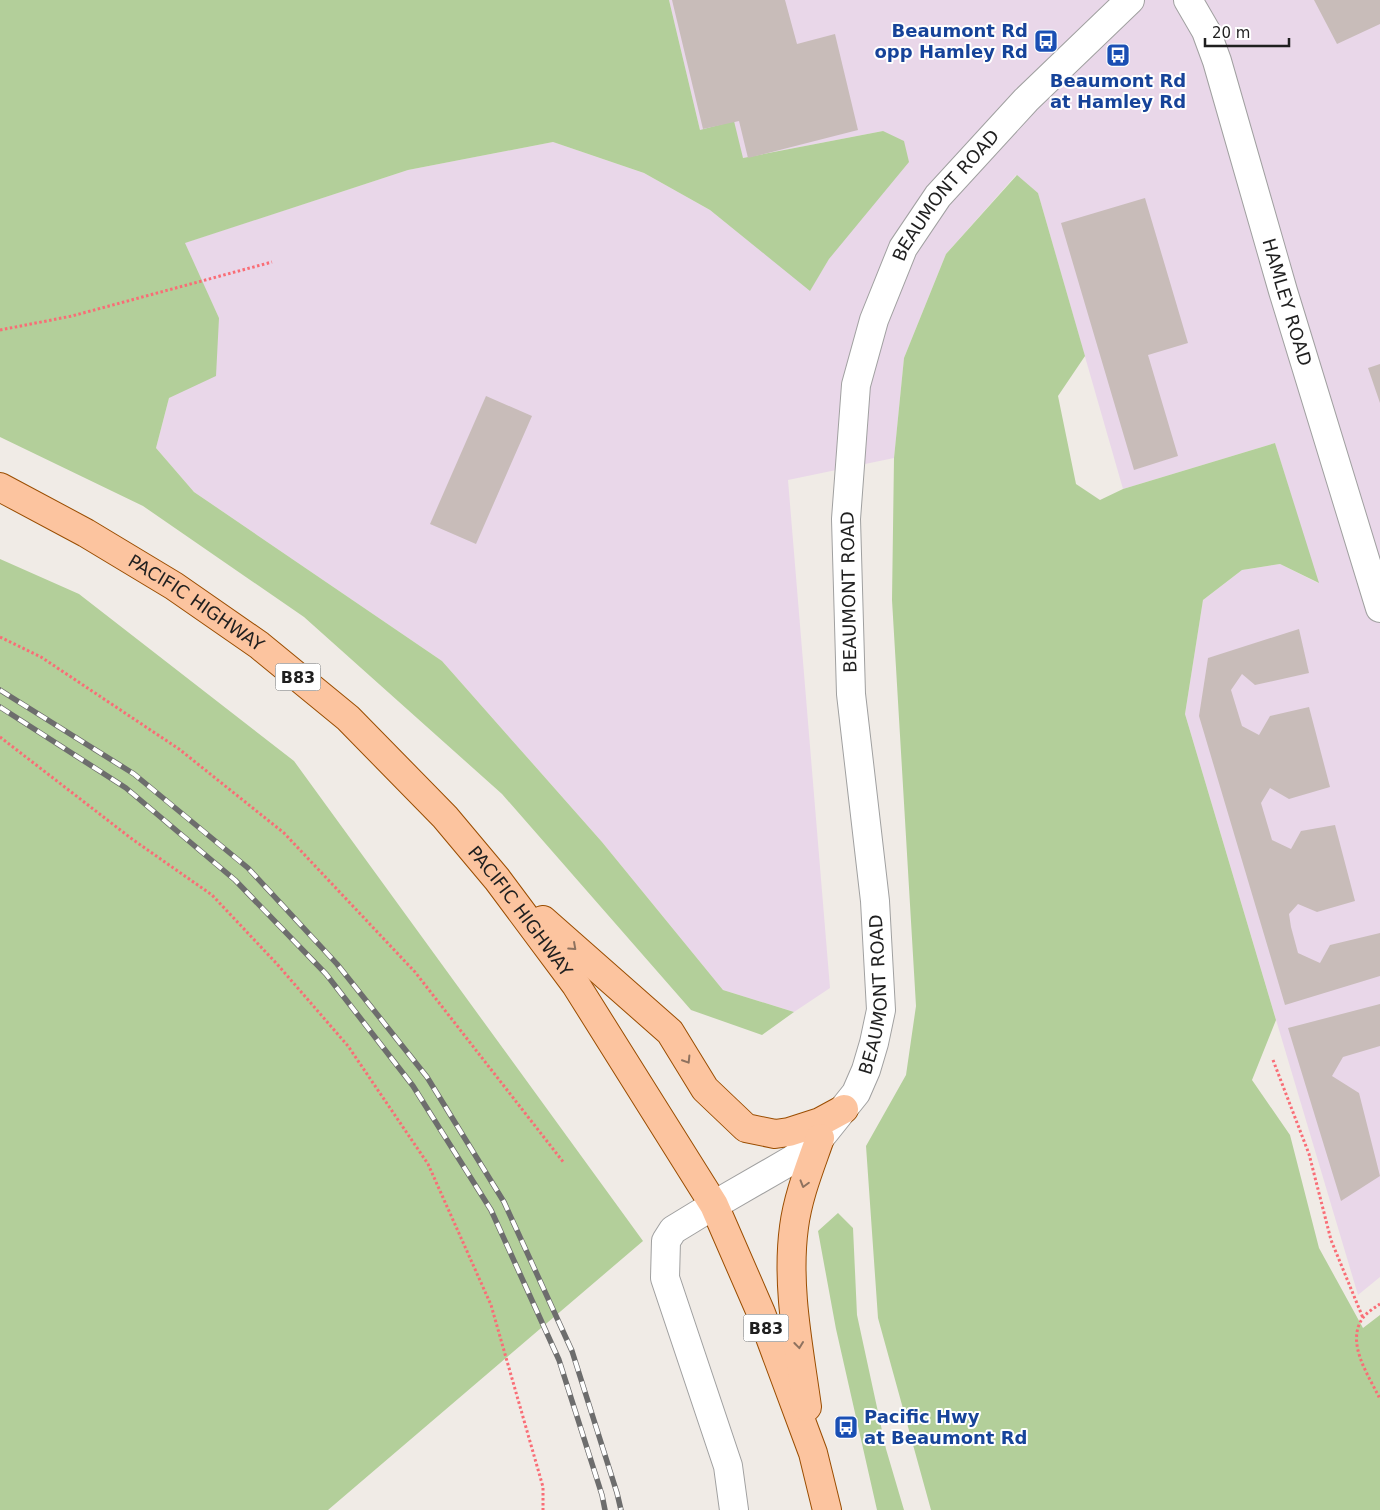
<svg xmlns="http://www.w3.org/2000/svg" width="1380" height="1510" font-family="'DejaVu Sans',sans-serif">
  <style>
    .industrial { fill: #e9d7e9 }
    .forest { fill: #b3cf9a }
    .building { fill: #c8bcb9 }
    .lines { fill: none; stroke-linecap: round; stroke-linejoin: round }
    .minor-casing { stroke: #a0a0a0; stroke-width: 30 }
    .tertiary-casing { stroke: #a0a0a0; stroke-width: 30 }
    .primary-casing { stroke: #9a4d00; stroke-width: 30 }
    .path { stroke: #f96d76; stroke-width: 3; stroke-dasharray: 2.5 2.5; stroke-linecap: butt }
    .minor { stroke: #fff; stroke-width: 28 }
    .tertiary { stroke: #fff; stroke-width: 28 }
    .primary { stroke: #fcc49f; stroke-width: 28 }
    .rail-casing { stroke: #6d6d6d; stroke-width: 5.5 }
    .rail { stroke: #fff; stroke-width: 4; stroke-dasharray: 11; stroke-linecap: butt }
    .oneway { stroke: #8e725f }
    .labels { text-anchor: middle; stroke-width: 4; stroke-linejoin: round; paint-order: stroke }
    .shield { fill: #fff; stroke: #626262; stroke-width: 1 }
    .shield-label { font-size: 16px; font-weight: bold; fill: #1f1f1f }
    .transit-label { font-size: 18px; font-weight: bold; fill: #164399; stroke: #fff; text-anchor: end }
    .street-label { font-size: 18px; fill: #1f1f1f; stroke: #fff }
  </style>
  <rect width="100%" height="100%" fill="#f0ebe6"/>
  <!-- industrial -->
  <path class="industrial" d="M669,0H1380V1277L1358,1295L1185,714L1203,600L1242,570L1280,564L1318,583L1275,443L1123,489L1038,193L1016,175L946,254L904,358L894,458L788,480L830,988L794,1012L723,990L602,842L442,661L194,492L156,448L169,398L219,318L184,243L408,170L553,142L644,173L710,210L810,290L829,259L883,131L743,158L700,130Z"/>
  <!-- forest -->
  <path class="forest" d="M0,0H669L700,130L734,121L743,158L883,131L904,141L909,162L829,259L810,291L710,210L644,173L553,142L408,170L185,243L219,318L216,376L169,398L156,448L194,492L442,661L602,842L723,990L794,1012L762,1035L691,1010L502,794L304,617L143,506L0,437Z
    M1017,175L1038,193L1085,356L1058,396L1076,484L1100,500L1123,489L1275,443L1319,583L1280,564L1242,570L1203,600L1185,714L1276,1020L1252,1080L1290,1135L1319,1248L1363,1328L1380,1315V1510H931L878,1318L866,1146L906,1075L916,1006L892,600L894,458L904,358L946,254Z
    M0,559L79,594L294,761L643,1241L328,1510H0Z
    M838,1213L853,1228L857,1315L886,1449L904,1510H877L836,1329L818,1231Z"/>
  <!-- building -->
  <path class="building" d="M672,0H785L797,44L835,34L858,130L748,158L739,121L703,129Z
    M1314,0H1380V24L1337,44Z
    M1145,198L1188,343L1148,355L1178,456L1134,470L1061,223Z
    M1380,364V403L1368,368Z
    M486,396L532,416L476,544L430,524Z
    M1299,629L1309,673L1255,685L1242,674L1231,690L1242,726L1259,735L1270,716L1309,707L1330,787L1289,799L1270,788L1261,803L1272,840L1291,849L1301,831L1335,825L1355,901L1317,912L1298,904L1289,914L1291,927L1298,953L1320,963L1330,945L1380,933V976L1285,1005L1199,716L1208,658Z
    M1380,1004V1046L1343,1057L1332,1076L1359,1093L1380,1176L1341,1201L1288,1028Z"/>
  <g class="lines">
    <!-- minor casing -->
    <g class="minor-casing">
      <g id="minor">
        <path id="s1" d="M1188,0L1206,31L1217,61L1283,291L1380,608"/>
        <path d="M714,1205L673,1230L666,1241L665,1278L728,1466L734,1510"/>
      </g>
    </g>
    <!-- tertiary casing -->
    <g class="tertiary-casing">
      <g id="tertiary">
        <path id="s2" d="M714,1205L792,1160L820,1138L856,1093L866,1070L874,1043L881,1010L875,901L851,694L846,519L856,385L874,320L903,248L938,196L1026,100L1130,0"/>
      </g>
    </g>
    <!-- primary casing -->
    <g class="primary-casing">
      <g id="primary">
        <path id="s3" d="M0,487L86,533L174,586L259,645L348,718L445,817L497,879L576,985L714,1205L761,1313L813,1453L827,1510"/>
        <path d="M543,920L670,1032L705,1089L746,1128L775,1134L789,1132L820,1122L844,1109"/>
        <path d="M807,1407C799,1348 786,1286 794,1227C798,1196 810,1167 820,1138"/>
      </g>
    </g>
    <!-- path -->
    <path class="path" d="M0,330L72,316L272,262
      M0,637L41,657L179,749L284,833L415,972L564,1163
      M0,737L132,839L212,895L277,964L348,1046L428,1164L491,1305L543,1487V1510
      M1273,1060L1309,1154L1331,1240L1363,1318
      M1380,1304C1374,1308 1366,1313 1362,1319C1346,1344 1369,1376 1380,1399"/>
    <!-- minor -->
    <use href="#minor" class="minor"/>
    <!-- tertiary -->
    <use href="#tertiary" class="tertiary"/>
    <!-- primary -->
    <use href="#primary" class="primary"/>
    <!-- rail casing -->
    <g class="rail-casing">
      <path id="rail" d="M0,690L134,774L248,868L337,964L427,1077L504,1202L572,1351L617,1493L621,1510
        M0,707L126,788L235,880L326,974L413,1086L491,1210L559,1360L602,1495L605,1510"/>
    </g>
    <!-- rail -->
    <use href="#rail" class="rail"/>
  </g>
  <!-- one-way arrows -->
  <defs><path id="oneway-chevron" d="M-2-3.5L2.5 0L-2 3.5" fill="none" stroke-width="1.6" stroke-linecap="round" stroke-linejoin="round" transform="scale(1.25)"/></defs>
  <g class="oneway">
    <use href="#oneway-chevron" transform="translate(573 947) rotate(42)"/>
    <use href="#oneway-chevron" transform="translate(687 1060) rotate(58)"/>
    <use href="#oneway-chevron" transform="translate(804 1184) rotate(106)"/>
    <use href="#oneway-chevron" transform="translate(799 1345) rotate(83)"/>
  </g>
  <!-- icons -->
  <defs>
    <g id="bus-square" transform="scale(1.25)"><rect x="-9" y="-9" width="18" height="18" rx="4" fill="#1a4fb4" stroke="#fff"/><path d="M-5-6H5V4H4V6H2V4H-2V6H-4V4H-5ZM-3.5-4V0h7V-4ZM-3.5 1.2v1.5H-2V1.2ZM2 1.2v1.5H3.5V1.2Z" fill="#fff"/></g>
  </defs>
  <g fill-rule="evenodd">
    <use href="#bus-square" x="1046" y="41"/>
    <use href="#bus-square" x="1118" y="55"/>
    <use href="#bus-square" x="846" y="1427"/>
  </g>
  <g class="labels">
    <!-- shield labels -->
    <g class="shield">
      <rect x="275.5" y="663.5" width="45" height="27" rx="4"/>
      <rect x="743.5" y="1314.5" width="45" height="27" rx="4"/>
    </g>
    <g class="shield-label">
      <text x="298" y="683">B83</text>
      <text x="766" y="1334">B83</text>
    </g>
    <!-- transit labels -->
    <g class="transit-label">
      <text x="1028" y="37">Beaumont Rd<tspan x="1028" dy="21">opp Hamley Rd</tspan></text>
      <text x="1118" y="87" text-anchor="middle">Beaumont Rd<tspan x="1118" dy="21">at Hamley Rd</tspan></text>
      <text x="864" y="1423" text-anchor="start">Pacific Hwy<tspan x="864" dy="21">at Beaumont Rd</tspan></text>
    </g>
    <!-- street labels -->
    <g class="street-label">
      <text dy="6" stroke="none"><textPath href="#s2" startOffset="1110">BEAUMONT ROAD</textPath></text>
      <text dy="6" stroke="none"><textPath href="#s1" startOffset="319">HAMLEY ROAD</textPath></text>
      <text transform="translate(849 592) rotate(-91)" y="6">BEAUMONT ROAD</text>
      <text dy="6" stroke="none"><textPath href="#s3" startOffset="228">PACIFIC HIGHWAY</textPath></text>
      <text dy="6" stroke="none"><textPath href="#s3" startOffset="678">PACIFIC HIGHWAY</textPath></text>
      <text dy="6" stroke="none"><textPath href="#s2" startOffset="285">BEAUMONT ROAD</textPath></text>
    </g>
  </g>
  <!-- scale -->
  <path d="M1205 38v8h84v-8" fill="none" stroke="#1f1f1f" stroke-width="2.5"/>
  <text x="1212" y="38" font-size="15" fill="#1f1f1f" stroke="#ffffff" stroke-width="4" paint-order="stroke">20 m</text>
</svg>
